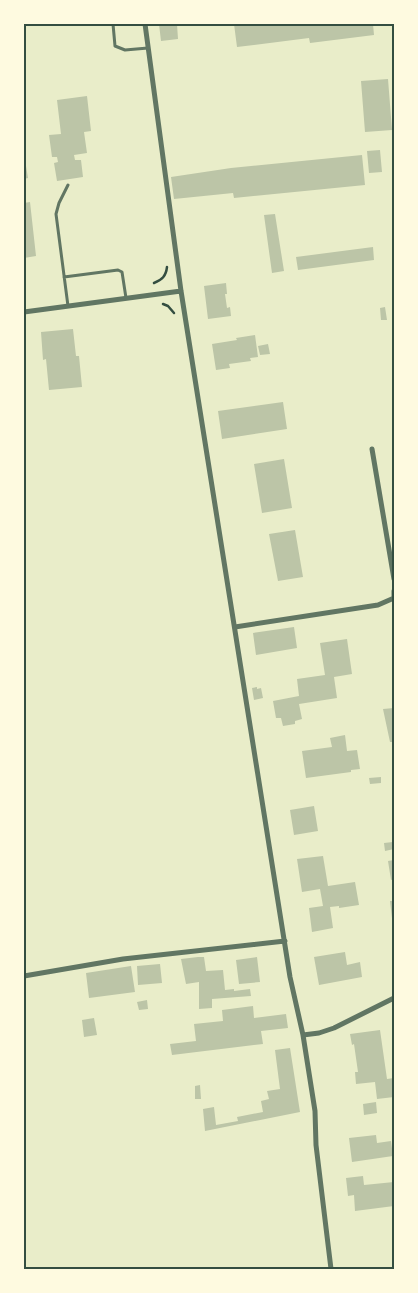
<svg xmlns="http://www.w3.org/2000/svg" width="418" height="1293" font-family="Poppins,sans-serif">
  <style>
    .building { fill: #bcc5a7 }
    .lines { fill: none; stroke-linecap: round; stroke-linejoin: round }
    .path { stroke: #344e41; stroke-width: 2.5 }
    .service { stroke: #617663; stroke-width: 3 }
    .minor { stroke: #617663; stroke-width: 5 }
    .neatline { fill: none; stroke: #344e41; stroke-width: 2 }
  </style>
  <rect width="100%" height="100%" fill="#e9edc9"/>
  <!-- building -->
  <path class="building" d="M159,24H177L178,39L161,41Z
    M234,24H373L374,35L310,43L309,38L237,47Z
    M388,79L392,130L365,132L361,81Z
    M87,96L91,131L84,132L87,153L74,155L75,160H81L83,177L57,181L54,163L58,162L57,157H52L49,135L61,134L57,100Z
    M380,150L382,172L369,173L367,151Z
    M24,154L28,178L24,179Z
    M362,155L365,185L234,198L233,193L174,199L171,177L231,168Z
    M30,202L36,256L24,258V203Z
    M275,214L284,271L272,273L264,215Z
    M373,247L374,260L298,270L296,257Z
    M226,283L227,294H225L227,308L230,307L231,316L208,319L204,286Z
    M385,307L387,320H381L380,308Z
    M73,329L76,356H79L82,387L49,390L46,359L43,360L41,332Z
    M255,335L258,357L250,358L251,361L229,364L230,368L216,370L212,344L237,340L236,338Z
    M268,344L270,354L260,355L258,346Z
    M283,402L287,429L222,439L218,411Z
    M284,459L292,508L262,513L254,464Z
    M295,530L303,577L278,581L269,534Z
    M294,627L297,648L256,655L253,633Z
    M347,639L352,674L334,677L337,698L299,704L302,719L295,721V724L283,726L281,718H276L273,701L299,696L297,679L325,675L320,643Z
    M257,687V689L261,688L263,698L254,700L252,688Z
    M394,708V742H390L383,709Z
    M345,735L347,751L357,750L360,769L351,770V772L306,778L302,751L332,747L330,738Z
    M381,777V783L370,784L369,778Z
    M314,806L318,831L294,835L290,810Z
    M393,842L394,849L385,851L384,843Z
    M323,856L328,886L355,882L359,905L339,908V906L330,907L333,928L312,932L309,908L323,906L320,889L302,892L297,859Z
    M394,860V879L391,880L388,861Z
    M390,901H394V927H393Z
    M345,952L347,965L360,962L362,977L319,985L314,957Z
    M198,957H204L206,971L223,970L225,990L234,989V991L250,989L251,996L212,999V1008L199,1009V982L186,984L181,959Z
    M257,957L260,982L239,984L236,960Z
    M160,964L162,983L138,985L137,966Z
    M131,966L135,992L89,998L86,973Z
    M147,1000L148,1009L139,1010L137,1002Z
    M253,1006L254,1018L286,1014L288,1028L261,1031L263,1044L172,1055L170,1044L196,1041L194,1024L223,1021L222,1010Z
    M94,1018L97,1035L84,1037L82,1020Z
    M380,1030L387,1079L394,1078V1097L377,1099L375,1082L356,1084L355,1072H358L354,1044L352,1045L350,1034Z
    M290,1048L300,1112L205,1131L203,1109L214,1107L216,1125L238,1121L237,1117L263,1112L261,1101L269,1099L267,1091L280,1089L275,1050Z
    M200,1085L201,1099H195V1086Z
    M376,1102L377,1113L364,1115L363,1104Z
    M376,1135L377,1143L391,1141L393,1156L352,1162L349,1138Z
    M363,1176L364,1185L394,1182V1206L355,1211L354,1195L348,1196L346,1178Z"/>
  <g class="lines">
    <!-- path -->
    <path class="path" d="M154,283C162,280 166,276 167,267
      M163,304L168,306L174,313"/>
    <!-- service -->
    <path class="service" d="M113,24L115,46L125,50L148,48
      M64,277L118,270L122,272L126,298
      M68,306L56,214L59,203L68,185"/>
    <!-- minor -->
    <path class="minor" d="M145,24L181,291L290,977L303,1035L315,1111L316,1145L331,1269
      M24,312L181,291
      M372,449L394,579
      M235,627L378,605L394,598V591
      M24,976L123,959L285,941
      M303,1035L319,1033L334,1028L394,998"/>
  </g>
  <!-- border -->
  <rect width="418" height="1293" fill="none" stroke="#fefae0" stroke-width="50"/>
  <rect x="25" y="25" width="368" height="1243" class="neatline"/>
</svg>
